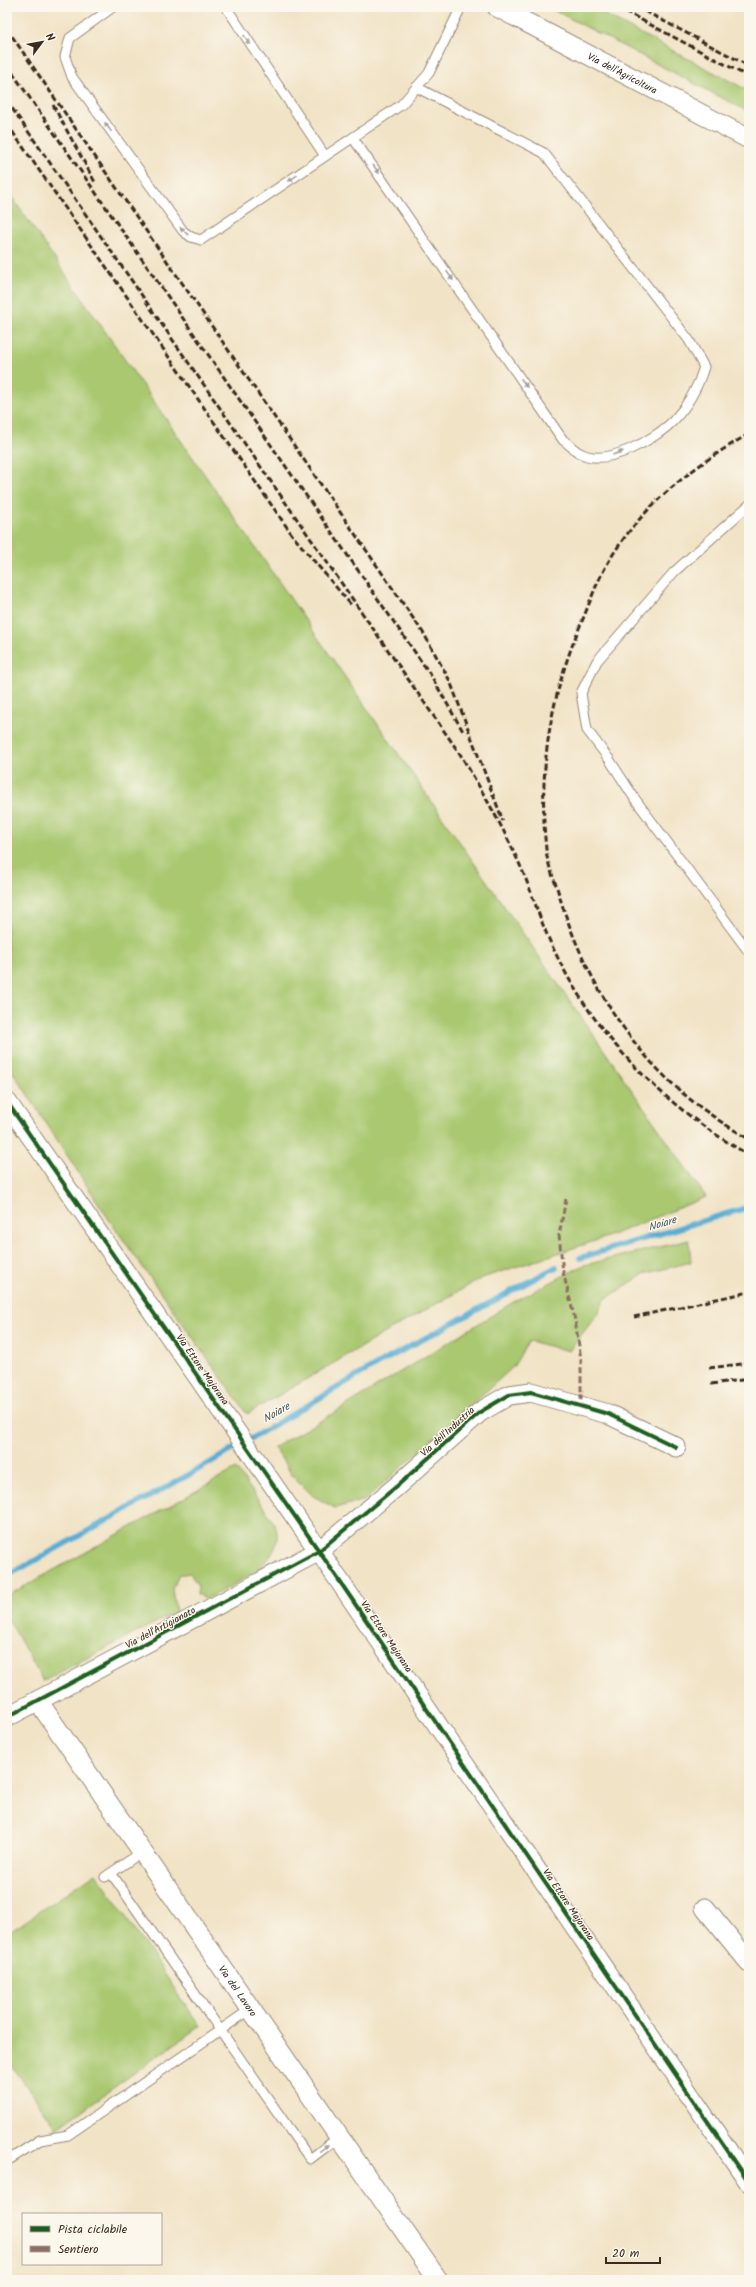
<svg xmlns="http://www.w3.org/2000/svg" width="756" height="2287" font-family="Kalam,sans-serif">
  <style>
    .green { fill: #a9c86f; stroke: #727946 }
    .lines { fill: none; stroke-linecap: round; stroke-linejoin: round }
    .stream { stroke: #58add4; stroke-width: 5.5 }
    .service-casing { stroke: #968672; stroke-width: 11 }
    .minor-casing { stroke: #968672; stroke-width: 21 }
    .service { stroke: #fff; stroke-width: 9 }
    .minor { stroke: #fff; stroke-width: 19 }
    .rail { stroke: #3b2a1e; stroke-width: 3; stroke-dasharray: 6 3; stroke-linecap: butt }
    .quiet { stroke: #8d6e63; stroke-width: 3; stroke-dasharray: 6 3; stroke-linecap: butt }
    .cycleway-casing { stroke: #fbf7ec; stroke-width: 6 }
    .cycleway { stroke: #1b5e20; stroke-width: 4 }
    .oneway { fill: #a79f9a }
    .labels { text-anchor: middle; stroke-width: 3; stroke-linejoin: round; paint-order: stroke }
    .street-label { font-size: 10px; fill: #3b2a1e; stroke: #fbf7ec }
    .water-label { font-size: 11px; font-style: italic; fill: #45585e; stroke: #fbf7ec }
  </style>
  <rect width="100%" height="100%" fill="#fbf7ec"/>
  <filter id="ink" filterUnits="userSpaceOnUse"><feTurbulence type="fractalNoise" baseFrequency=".025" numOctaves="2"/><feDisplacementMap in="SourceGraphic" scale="8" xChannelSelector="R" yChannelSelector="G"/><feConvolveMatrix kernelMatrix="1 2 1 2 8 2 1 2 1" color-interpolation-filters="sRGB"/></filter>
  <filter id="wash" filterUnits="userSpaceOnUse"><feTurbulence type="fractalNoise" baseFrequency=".012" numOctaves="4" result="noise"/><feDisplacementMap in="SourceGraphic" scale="16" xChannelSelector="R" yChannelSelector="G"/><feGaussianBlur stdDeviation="0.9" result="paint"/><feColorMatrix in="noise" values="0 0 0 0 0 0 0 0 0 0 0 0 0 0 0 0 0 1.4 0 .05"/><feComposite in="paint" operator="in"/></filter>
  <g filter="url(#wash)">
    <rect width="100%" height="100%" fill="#f1e3c6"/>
    <!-- green -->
    <path class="green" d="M548,7H590L749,91V112Z
      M7,190L706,1197L607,1237L482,1278L390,1330L247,1414L110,1221L7,1063Z
      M689,1240L691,1262L644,1274L604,1300L599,1312L569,1351L529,1341L513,1367L365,1500L335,1508L313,1496L292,1475L274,1447L329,1416L515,1301L584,1265Z
      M236,1469C244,1481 272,1516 276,1528C286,1564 230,1586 206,1599L197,1594L198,1586L190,1573L179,1575L172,1589L176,1612L43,1681L7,1617V1596Z
      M96,1873L200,2026L57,2128L7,2059V1934Z"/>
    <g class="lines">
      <!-- stream -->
      <path class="stream" d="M580,1258L749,1207
        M7,1576L201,1468L381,1362L556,1267"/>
    </g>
  </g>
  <g filter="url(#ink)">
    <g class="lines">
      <!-- service casing -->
      <g class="service-casing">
        <path id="service" d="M113,7L70,38L65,57L72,77L183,231L191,237L201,240L401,105L429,73L461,7
          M226,7L325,156
          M353,138L563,440C569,444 574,450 580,453C606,468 656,439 674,420C688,405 698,387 704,367L689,340L544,153L416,87
          M749,505L674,572L597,661L581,693L587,730L609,759L635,799L749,952
          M111,1873L310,2159L339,2137
          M105,1877L142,1852
          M7,2161L40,2140L68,2135L251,2009"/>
      </g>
      <!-- minor casing -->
      <g class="minor-casing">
        <g id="minor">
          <path id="s1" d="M497,7L749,139"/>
          <path d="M7,1102L319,1551L749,2182"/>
          <path id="s2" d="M38,1701L438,2280"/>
          <path d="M7,1717L319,1551L397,1486L480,1412L509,1395L531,1392L608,1414L676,1447"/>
          <path d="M705,1908L749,1962"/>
        </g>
      </g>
      <!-- service -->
      <use href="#service" class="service"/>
      <!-- minor -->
      <use href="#minor" class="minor"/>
      <!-- rail -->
      <path class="rail" d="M617,7L749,77
        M637,7L749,66
        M7,29L424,634L450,681L503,821
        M7,65L430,674L464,733
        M7,101L460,754C481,789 502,825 519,863C532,891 540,922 554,950C595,1037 666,1108 749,1155
        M53,105L96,184
        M7,124L293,536L352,606
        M749,434C692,466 635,511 604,570C594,588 588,608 580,626C550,697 538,772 546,849C547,865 556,882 560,898C583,973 625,1044 685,1095C705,1112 727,1126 749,1139
        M634,1317L749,1292
        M709,1368L749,1363
        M711,1384L749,1379"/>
      <!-- quiet -->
      <path class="quiet" d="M566,1199L559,1235L563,1272L575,1320L581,1359V1406"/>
      <!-- cycleway casing -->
      <g class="cycleway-casing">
        <path id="cycleway" d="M7,1102L319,1551L749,2182
          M7,1717L319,1551L397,1486L480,1412L509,1395L531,1392L608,1414L676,1447"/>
      </g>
      <!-- cycleway -->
      <use href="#cycleway" class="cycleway"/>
    </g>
    <!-- one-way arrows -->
    <defs><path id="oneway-solid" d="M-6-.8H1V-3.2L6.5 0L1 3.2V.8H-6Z"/></defs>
    <g class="oneway">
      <use href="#oneway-solid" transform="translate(247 40) rotate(57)"/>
      <use href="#oneway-solid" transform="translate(108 127) rotate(-126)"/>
      <use href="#oneway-solid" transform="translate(376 169) rotate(54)"/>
      <use href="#oneway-solid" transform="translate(293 178) rotate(146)"/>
      <use href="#oneway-solid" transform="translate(184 231) rotate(-137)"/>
      <use href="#oneway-solid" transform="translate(450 276) rotate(55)"/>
      <use href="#oneway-solid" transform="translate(524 383) rotate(55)"/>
      <use href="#oneway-solid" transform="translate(618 453) rotate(-20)"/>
      <use href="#oneway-solid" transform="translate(324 2148) rotate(-37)"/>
    </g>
  </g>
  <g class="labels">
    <!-- street labels -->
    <g class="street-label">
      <text dy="4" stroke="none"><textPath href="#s1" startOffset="142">Via dell'Agricoltura</textPath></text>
      <text transform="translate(203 1369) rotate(55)" y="4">Via Ettore Majorana</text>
      <text transform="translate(447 1431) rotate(-42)" y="4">Via dell'Industria</text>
      <text transform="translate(160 1627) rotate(-28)" y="4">Via dell'Artigianato</text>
      <text transform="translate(387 1636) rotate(56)" y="4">Via Ettore Majorana</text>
      <text transform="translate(569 1904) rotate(56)" y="4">Via Ettore Majorana</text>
      <text dy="4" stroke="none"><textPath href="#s2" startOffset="352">Via del Lavoro</textPath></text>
    </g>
    <!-- water labels -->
    <g class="water-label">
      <text transform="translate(662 1223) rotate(-17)" y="4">Noiare</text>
      <text transform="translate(276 1412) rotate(-30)" y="4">Noiare</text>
    </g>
  </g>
  <!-- margin -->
  <rect width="756" height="2287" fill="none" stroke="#fbf7ec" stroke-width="24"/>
  <!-- legend -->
  <rect x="22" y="2213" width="140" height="52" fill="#fbf7ec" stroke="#aea59a"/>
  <rect x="30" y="2226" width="20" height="6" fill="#1b5e20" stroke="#aea59a"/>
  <text x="58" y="2233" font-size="12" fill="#3b2a1e">Pista ciclabile</text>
  <rect x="30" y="2246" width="20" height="6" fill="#8d6e63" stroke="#aea59a"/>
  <text x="58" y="2253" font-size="12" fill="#3b2a1e">Sentiero</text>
  <!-- north arrow -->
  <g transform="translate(42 42) rotate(58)" stroke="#fbf7ec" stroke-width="3" paint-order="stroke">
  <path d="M0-3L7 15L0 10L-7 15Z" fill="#3b2a1e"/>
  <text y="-6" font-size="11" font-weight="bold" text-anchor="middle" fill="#3b2a1e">N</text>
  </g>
  <!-- scale -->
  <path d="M606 2257v6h54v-6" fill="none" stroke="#3b2a1e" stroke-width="2"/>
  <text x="612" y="2257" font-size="12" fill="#3b2a1e" stroke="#fbf7ec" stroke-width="3" paint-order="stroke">20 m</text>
</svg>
